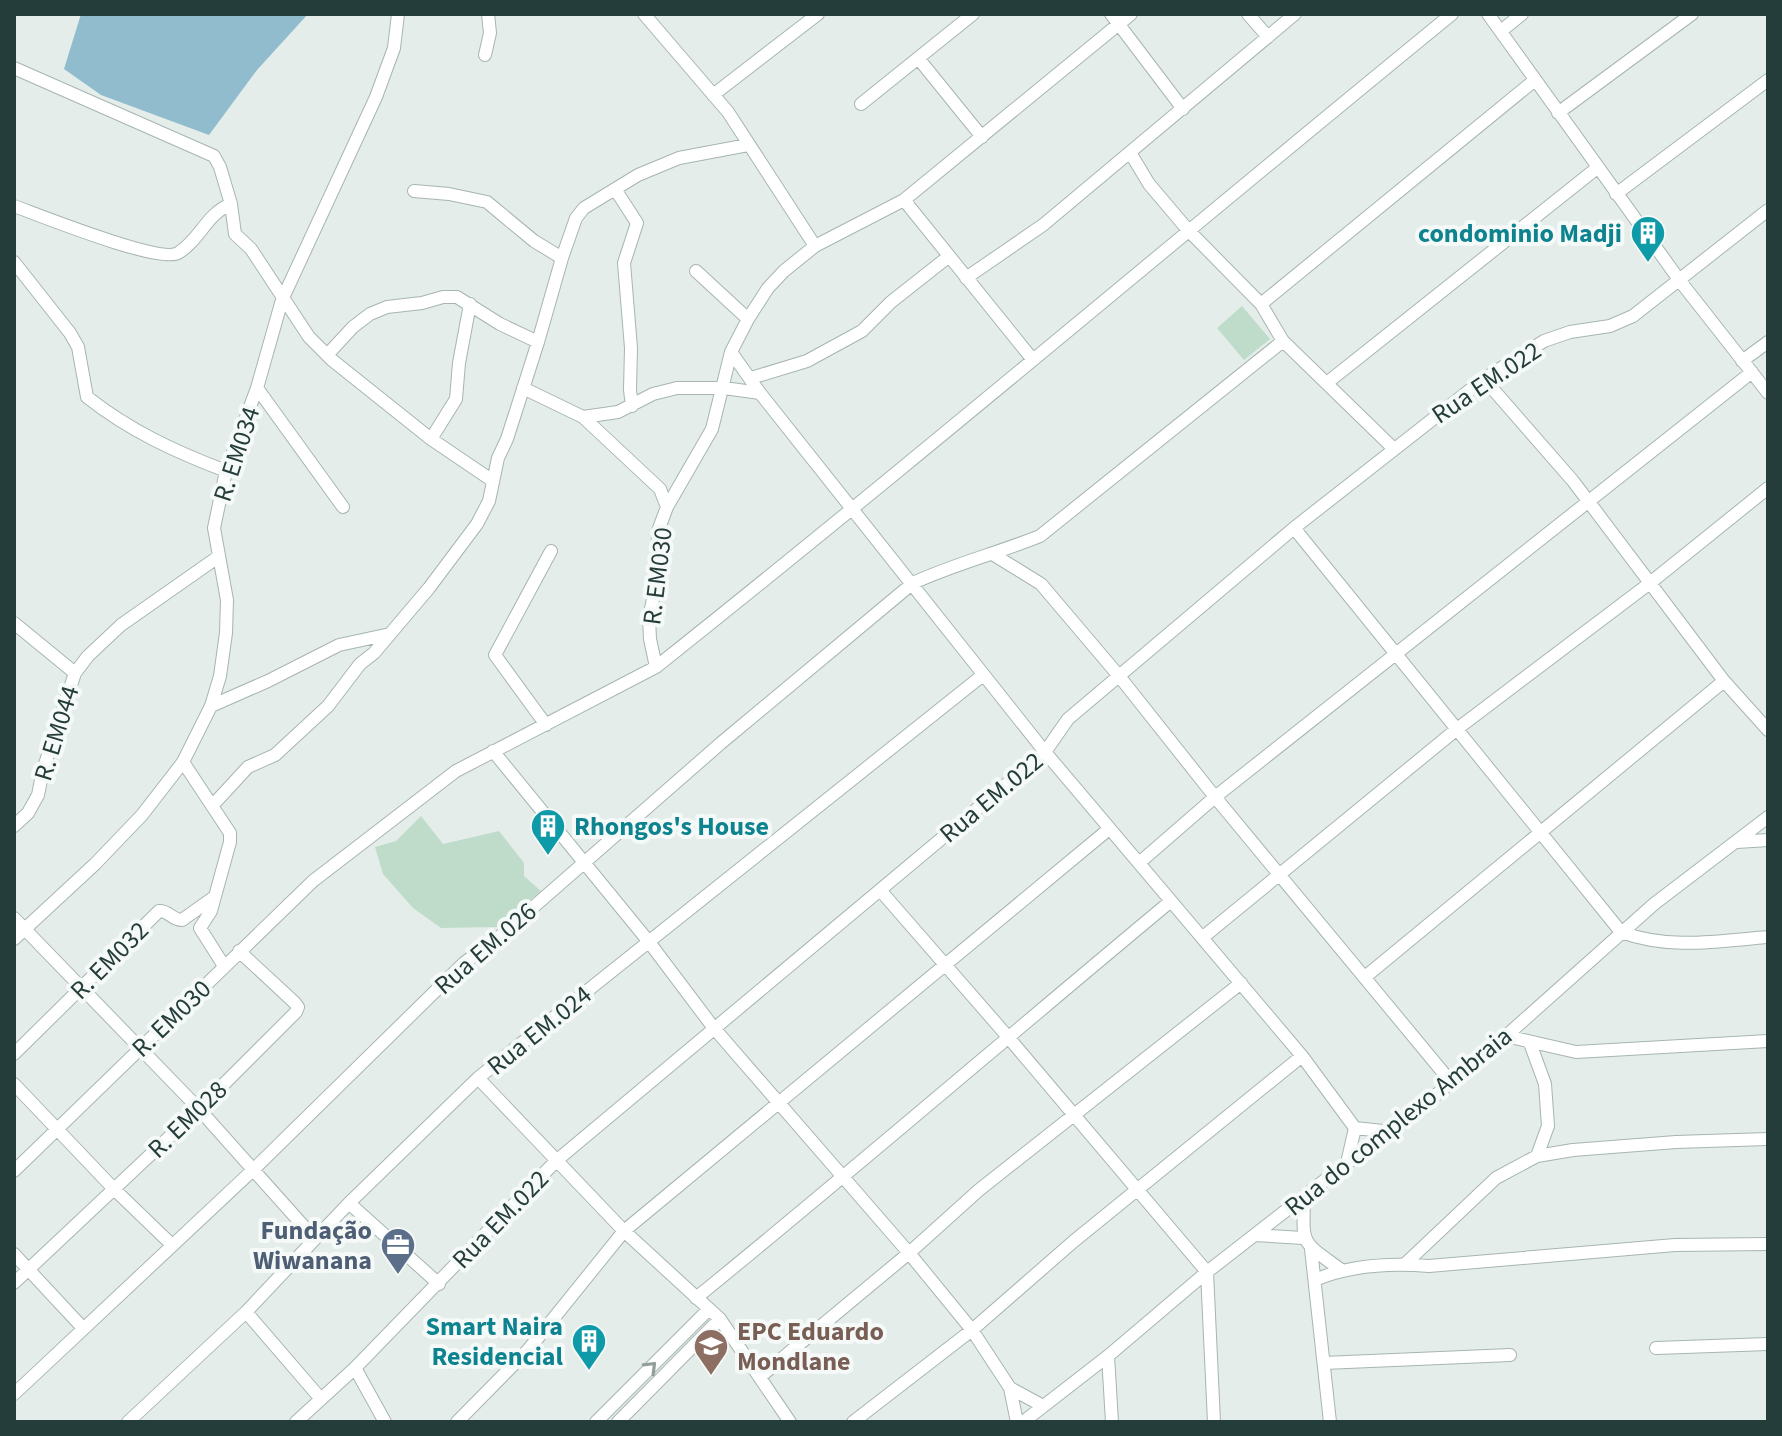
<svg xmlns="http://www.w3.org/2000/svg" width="1782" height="1436" font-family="'Source Sans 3',sans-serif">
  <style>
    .green { fill: #bfdccb }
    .water { fill: #91bcce }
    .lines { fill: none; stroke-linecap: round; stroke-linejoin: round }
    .minor-casing { stroke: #a7b5b2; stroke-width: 14 }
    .minor { stroke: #fff; stroke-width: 12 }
    .oneway { stroke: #929e9c }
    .labels { text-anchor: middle; stroke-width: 8; stroke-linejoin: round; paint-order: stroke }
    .culture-label { font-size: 26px; font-weight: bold; fill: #0d838f; stroke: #f5f9f8; text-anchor: end }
    .street-label { font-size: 26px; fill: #253d3a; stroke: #f5f9f8 }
    .service-label { font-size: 26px; font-weight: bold; fill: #4e5e75; stroke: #f5f9f8; text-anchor: end }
    .education-label { font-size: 26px; font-weight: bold; fill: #785e54; stroke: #f5f9f8; text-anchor: start }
  </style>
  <rect width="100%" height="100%" fill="#e4edea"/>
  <!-- green -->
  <path class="green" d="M1242,306L1270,339L1244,360L1217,328Z
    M421,816L443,844L499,831L524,863V876L541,891L498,927L441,928L413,908L383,874L375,847L396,841Z"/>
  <!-- water -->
  <path class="water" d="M81,14H308L257,70L209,135L101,95L64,69Z"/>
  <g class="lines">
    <!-- minor casing -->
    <g class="minor-casing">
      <path id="minor" d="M644,14L728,112L815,246
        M1111,14L1183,109
        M1248,14L1268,37
        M1488,14L1680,281L1768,393
        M1501,31L1522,14
        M485,55L490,33L488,14
        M918,58L982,137
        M14,68L214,156L220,167L231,204
        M713,95L818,14
        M861,104L973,14
        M1558,113L1692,14
        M1131,154L1149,184L1188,230L1261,304L1283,341L1393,448
        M615,189L637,223L624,263L631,348L630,390L632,406
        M414,191L449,194L487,202L534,241L562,258
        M1616,194L1768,80
        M904,200L1033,360
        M14,206C39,215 160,264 178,253C200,240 206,214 231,204L235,234L251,249L309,337L332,360L431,439L493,481
        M14,262L70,333L78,347L87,397C130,431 176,452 226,471
        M696,271L748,319
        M966,278L1043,225L1295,14
        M1261,304L1535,80
        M731,352L760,393L1045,752L1302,1056L1355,1128L1392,1132
        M327,355L353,327L370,314L387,307L422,303L443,297H457L500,324L538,342
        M1742,361L1768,342
        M751,378L807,361L862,331L891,302L948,257
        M1484,379L1573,481L1724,681L1768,730
        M1328,382L1597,168
        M257,388L343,507
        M523,388L583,417L660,489L667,507
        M583,417L618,412L653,394L677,388H724L760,393
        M431,439L456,399L459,363L470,304
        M1294,528L1621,932C1669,950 1718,941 1768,937
        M994,555L1041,584L1119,676L1215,797L1451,1082
        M14,623L75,673
        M656,667C925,453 1186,231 1452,14
        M211,706L268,681L339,645L390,634
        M546,725L495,655L551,551
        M493,751L649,942L713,1027L909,1253L972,1330L1010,1388L1017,1422
        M183,762L230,833V842L211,911L200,928L224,966
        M212,806L248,767L275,755L328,706L360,664L374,653L429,588L477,524L489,501L498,458L507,439L538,342L562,258L576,218L584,208L638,175L679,158L748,145
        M14,826L28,813L38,795L43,770L75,673L88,656L121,625L218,557
        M1737,842L1768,840
        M1139,863L1215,797L1752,372
        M880,890L1008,1037L1207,1272L1214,1422
        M14,918L199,1109L315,1239
        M1202,938L1457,729L1650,583L1768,488
        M14,939L95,864L142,815L183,762L211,706L220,676L226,633L227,600L214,528L226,471L257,388L282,300L376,97L394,48L398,14
        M1365,977L1724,681
        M1506,1036L1576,1052L1768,1041
        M1530,1043L1545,1084L1548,1126L1537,1156
        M14,1054L159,911C168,910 172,920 182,920L213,898
        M478,1078L624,1231L720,1319L790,1422
        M14,1084L114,1189L172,1245
        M1347,1163L1355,1128
        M14,1171L313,881L456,771L656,667L650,639L649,618L657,580L658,531L667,507L712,429L731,352L748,319L768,288L784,271L815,246L904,200L1131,14
        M1304,1197C1303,1246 1300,1240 1340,1269
        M349,1203L439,1284
        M1255,1235L1303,1238
        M1311,1249L1330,1422
        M14,1254L82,1327
        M1405,1264L1496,1178L1537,1156L1573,1150L1676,1142L1768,1139
        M1315,1280C1350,1265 1390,1263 1429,1266L1675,1245L1768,1244
        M14,1283L199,1109L296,1012L298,1007L295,1003L239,951
        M696,1298C856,1168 1012,1033 1171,901
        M246,1312L321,1399
        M1656,1348L1768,1344
        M1108,1356L1112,1422
        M1324,1363L1510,1355
        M355,1368L385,1422
        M761,1376L909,1253L979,1190L1241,983
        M1010,1388L1043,1406
        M14,1394L254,1169L464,963L498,938L721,743L913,583C954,564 998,553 1040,536L1283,341
        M128,1422L246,1312L349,1203L478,1078L983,675
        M296,1422L355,1368L556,1161L1045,752L1068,719L1294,528L1484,379L1544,341L1570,332L1610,326L1633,316L1768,210
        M457,1422L528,1350L624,1231L1109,829
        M596,1422L708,1310
        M618,1422L720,1319
        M853,1422L972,1330L1074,1241L1302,1056
        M1023,1422L1108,1356L1207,1272L1347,1163L1392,1132L1506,1036L1654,904L1768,817"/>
    </g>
    <!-- minor -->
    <use href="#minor" class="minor"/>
  </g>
  <!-- one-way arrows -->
  <defs><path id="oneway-chevron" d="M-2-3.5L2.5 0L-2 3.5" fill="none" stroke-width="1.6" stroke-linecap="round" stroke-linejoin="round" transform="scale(2)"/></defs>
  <use class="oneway" href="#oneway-chevron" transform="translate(651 1367) rotate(-45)"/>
  <!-- icons -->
  <defs>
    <g id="building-pin" transform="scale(1.8)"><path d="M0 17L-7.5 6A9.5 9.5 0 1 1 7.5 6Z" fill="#0f9aa8" stroke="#f5f9f8"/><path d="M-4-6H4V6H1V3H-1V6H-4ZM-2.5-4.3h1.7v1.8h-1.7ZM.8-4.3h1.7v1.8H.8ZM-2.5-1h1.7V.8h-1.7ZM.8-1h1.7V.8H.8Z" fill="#fff"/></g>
    <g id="office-pin" transform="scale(1.8)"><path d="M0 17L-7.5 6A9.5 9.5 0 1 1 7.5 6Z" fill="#5c6f8a" stroke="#f5f9f8"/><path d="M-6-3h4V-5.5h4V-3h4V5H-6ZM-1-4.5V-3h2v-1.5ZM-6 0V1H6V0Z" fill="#fff"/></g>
    <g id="school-pin" transform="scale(1.8)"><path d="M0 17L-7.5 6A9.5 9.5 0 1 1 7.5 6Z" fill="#8d6e63" stroke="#f5f9f8"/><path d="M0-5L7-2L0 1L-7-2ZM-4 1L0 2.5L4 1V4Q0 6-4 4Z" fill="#fff"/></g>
  </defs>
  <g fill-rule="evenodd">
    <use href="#building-pin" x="1648" y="233"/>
    <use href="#building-pin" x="548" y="826"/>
    <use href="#office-pin" x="398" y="1245"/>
    <use href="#building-pin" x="589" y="1341"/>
    <use href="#school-pin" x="711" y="1346"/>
  </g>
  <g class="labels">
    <!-- culture labels -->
    <g class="culture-label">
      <text x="1622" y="242">condominio Madji</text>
      <text x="574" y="835" text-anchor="start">Rhongos's House</text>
      <text x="563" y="1335">Smart Naira<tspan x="563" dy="30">Residencial</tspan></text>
    </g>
    <!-- street labels -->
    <g class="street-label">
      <text transform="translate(1486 382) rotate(-34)" y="9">Rua EM.022</text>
      <text transform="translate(236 454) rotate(-72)" y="9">R. EM034</text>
      <text transform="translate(657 576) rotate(-83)" y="9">R. EM030</text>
      <text transform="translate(56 733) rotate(-73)" y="9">R. EM044</text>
      <text transform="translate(991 797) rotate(-40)" y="9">Rua EM.022</text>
      <text transform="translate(485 948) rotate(-41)" y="9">Rua EM.026</text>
      <text transform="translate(109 960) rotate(-45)" y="9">R. EM032</text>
      <text transform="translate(171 1018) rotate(-44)" y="9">R. EM030</text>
      <text transform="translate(539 1030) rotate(-39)" y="9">Rua EM.024</text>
      <text transform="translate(187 1119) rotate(-44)" y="9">R. EM028</text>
      <text transform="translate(1398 1121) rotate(-39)" y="9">Rua do complexo Ambraia</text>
      <text transform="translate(500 1219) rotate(-46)" y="9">Rua EM.022</text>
    </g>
    <!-- service labels -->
    <g class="service-label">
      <text x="372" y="1239">Fundação<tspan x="372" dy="30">Wiwanana</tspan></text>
    </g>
    <!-- education labels -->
    <g class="education-label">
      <text x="737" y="1340">EPC Eduardo<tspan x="737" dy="30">Mondlane</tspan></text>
    </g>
  </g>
  <!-- border -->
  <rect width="1782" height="1436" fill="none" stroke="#253d3a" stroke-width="32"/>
</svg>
